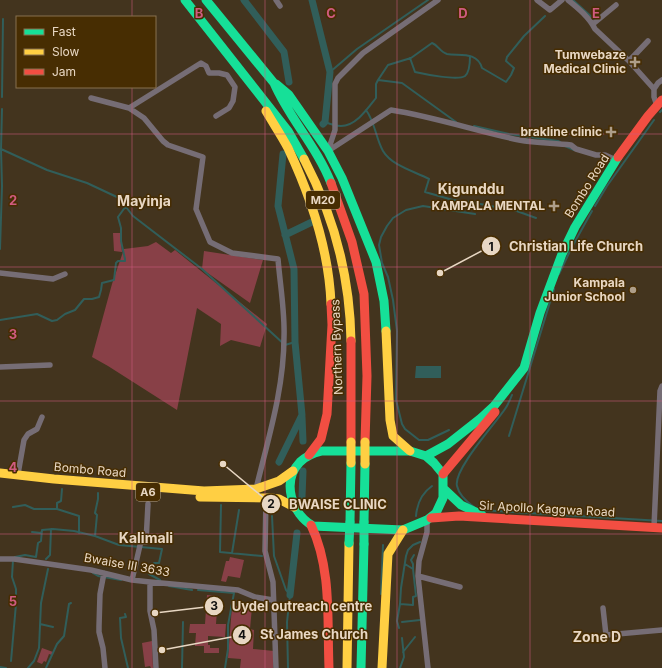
<svg xmlns="http://www.w3.org/2000/svg" width="662" height="668" font-family="Inter,sans-serif">
  <style>
    .green { fill: #884047 }
    .water { fill: #315e5a }
    .lines { fill: none; stroke-linecap: round; stroke-linejoin: round }
    .stream { stroke: #315e5a; stroke-width: 2 }
    .canal { stroke: #315e5a; stroke-width: 7 }
    .street { stroke: #766d75; stroke-width: 5.5 }
    .fast { stroke: #16e098; stroke-width: 9 }
    .slow { stroke: #ffcf43; stroke-width: 9 }
    .jam { stroke: #f24e42; stroke-width: 9 }
    .fast-bridge { stroke: #16e098; stroke-width: 9 }
    .slow-bridge { stroke: #ffcf43; stroke-width: 9 }
    .grid { fill: none; stroke: #cf5b7f; stroke-width: 1; stroke-opacity: 0.55 }
    .poi-dot { fill: #ae9e89; stroke: #472d02; stroke-width: 1.5 }
    .labels { text-anchor: middle; stroke-width: 3; stroke-linejoin: round; paint-order: stroke }
    .shield { fill: #472d02; stroke: #b8a489; stroke-width: 1 }
    .shield-label { font-size: 11px; font-weight: bold; fill: #e8d7c3 }
    .poi-label { font-size: 12px; font-weight: bold; fill: #e8d7c3; stroke: #472d02; text-anchor: end }
    .street-label { font-size: 12px; fill: #e8d7c3; stroke: #472d02 }
    .quarter-label { font-size: 14px; font-weight: bold; fill: #e8d7c3; stroke: #472d02 }
    .grid-label { font-size: 13px; text-anchor: middle; font-weight: bold; fill: #cf5b7f; stroke: #472d02; stroke-width: 3; stroke-linejoin: round; paint-order: stroke }
    .leader { fill: none; stroke: #e8d7c3; stroke-width: 1.5 }
    .callout-dot { fill: #e8d7c3; stroke: #472d02; stroke-width: 1.5 }
    .mark-label { font-size: 12px; text-anchor: middle; font-weight: bold; fill: #111 }
    .callout-label { font-size: 13px; text-anchor: middle; font-weight: bold; fill: #e8d7c3; stroke: #472d02; stroke-width: 3; stroke-linejoin: round; paint-order: stroke }
  </style>
  <rect width="100%" height="100%" fill="#43341e"/>
  <!-- green -->
  <path class="green" d="M113,233H120L122,252L114,251Z
    M156,242L171,253L175,250L267,324L260,347L231,340L220,346L221,324L197,308L177,410L108,366L92,357L112,284L124,249L148,246Z
    M204,251L263,260L250,303L202,269Z
    M230,557L244,560L240,578L228,576L226,582L221,581L226,561H229Z
    M207,595L218,596L216,624H226L225,637L208,636V645H210V648H219V653H204V646H195L196,633H189L190,624H205Z
    M232,606L252,607L250,629L254,630L253,649L274,651L273,668H240L241,659L228,658Z
    M152,641L153,668H151L150,666L145,667L142,643Z
    M42,648L53,652L52,655L49,654L46,662L44,661L42,664L37,662Z"/>
  <!-- water -->
  <path class="water" d="M416,366H441V378H415Z"/>
  <g class="lines">
    <!-- stream -->
    <path class="stream" d="M573,0L595,20
      M410,58L415,72C424,74 458,81 465,76C470,72 470,62 470,56
      M330,72L357,49L428,0
      M378,80L388,65L411,58L432,43C438,45 440,52 447,54C460,56 477,51 482,68L506,82L511,75L514,68L506,61L507,57L524,36L545,16
      M2,97L3,19
      M2,109L1,149L47,170L87,183L119,198L133,216L202,269L285,345L295,342
      M366,110C375,122 376,139 383,151C392,166 414,171 429,179L425,192L453,200L470,202L501,208L503,206L536,218
      M660,112L662,110
      M325,122C330,124 336,126 341,126C356,126 368,108 376,98V84L378,80L402,83L456,122
      M474,126L509,134L558,141L560,142
      M565,146L574,150
      M601,157L610,160
      M595,206L607,186L654,120
      M0,249L2,186L1,149
      M559,274L572,247L592,211
      M0,320L37,314L52,321L57,320L65,314L75,310L84,299H92L99,297L101,290L102,283L114,280L116,263L118,261H125V259L121,241V228L118,217L126,206
      M449,430L428,440H419L405,429L402,424L396,400L397,331L393,300L388,277L382,263L379,245L381,237L387,226L393,218L406,210L423,206L475,214
      M509,436L554,289
      M221,505L220,552L262,556
      M13,507L25,505L34,509H57L79,516V533
      M474,507C467,502 459,495 457,486C453,470 495,424 505,409C508,405 510,400 512,395
      M57,509V503L61,501L62,489
      M480,510L662,521
      M272,516L274,556L286,590L290,595L287,622L288,668
      M416,516C417,504 422,493 432,486
      M32,532L41,533L42,531
      M95,536L97,515L95,513L98,499V493
      M232,553L239,510
      M15,557L25,555L36,557L38,543L41,541L42,530L53,529L74,531L95,536L119,545L162,549L159,563H154L149,570V574L160,580
      M46,559L50,555L51,529
      M413,569V564L411,560L414,555
      M93,573L98,576L121,580
      M169,586L192,590
      M198,590L234,593L228,625V649L225,668
      M381,594L383,545
      M400,604L413,605V597L416,596L413,569L405,564
      M125,614L126,617L120,618L121,638L128,668
      M402,622L420,620
      M40,624L53,627
      M399,628L397,621L400,604L401,588L406,556L408,550L413,545L420,542
      M403,652L415,637
      M11,661L16,604V589L12,577L13,560
      M0,667L6,668
      M28,668L34,661L39,648L41,603L48,569
      M46,668L57,644L64,636L69,604L71,603
      M182,668L183,622
      M400,668L404,657L402,638"/>
    <!-- canal -->
    <path class="canal" d="M244,0L284,52L289,82
      M312,0L330,72L325,122L323,124
      M285,235L312,222
      M302,417L303,441
      M279,462L302,415L295,342L294,269L278,206L283,154
      M302,497L303,471
      M290,595L297,533"/>
    <!-- street -->
    <path class="street" d="M276,0L280,6
      M537,0L550,10L562,0
      M568,0C578,8 589,17 595,29L629,61L654,89V97L657,106
      M593,24L616,5
      M629,61L648,41
      M654,89L658,83L662,80
      M91,98L129,108L144,118L163,141L168,145L203,157L196,209L210,242L232,253L278,259C280,284 285,312 284,337C284,389 268,439 256,489
      M129,108L201,63L206,66L209,73H219L227,75L235,87L233,101L229,108L216,116
      M328,151L391,110C435,117 476,131 519,140C536,143 554,143 571,145L576,149L596,155H605L616,160
      M328,151L335,130V84L338,78L363,53L438,0
      M0,273L53,279L65,274
      M0,367L50,365
      M18,474L24,440L28,434L37,429L42,417
      M266,498L265,551L273,582L276,668
      M427,520V532L419,561L418,576L428,668
      M654,527L660,391L662,386
      M0,559H14L91,570L132,580L150,582L238,590L255,597L273,600
      M104,573L100,594L99,626V632L103,648L105,668
      M418,576L460,587
      M132,580L141,541L146,542L148,504
      M150,582V611L154,630L156,668
      M603,608L606,635L662,630"/>
    <!-- fast -->
    <path class="fast" d="M185,0L288,131L304,159
      M206,0L274,83C289,118 317,147 331,183
      M276,84L289,95L328,151L342,178L376,262L384,301L386,331
      M322,451H410L426,456L434,463L443,474V498L436,513L427,520L403,530L313,526C292,514 281,482 300,462C306,456 314,453 322,451Z
      M426,456L448,444L481,418L494,406L524,368L540,313L562,254L575,227L618,157
      M444,489L461,505L482,515
      M350,522L351,463
      M364,522L365,464
      M361,668L364,544"/>
    <!-- slow -->
    <path class="slow" d="M266,111C273,123 281,135 288,148C311,197 329,249 331,304
      M304,159C334,216 350,277 351,341
      M386,331L390,420L393,436L410,451
      M0,473L54,479L204,491L256,489L279,481L293,471
      M200,497L271,498L279,499L294,507
      M347,668L349,543
      M382,668L388,554L403,530"/>
    <!-- jam -->
    <path class="jam" d="M618,157L648,116L662,100
      M331,183L352,242L364,294L367,376L365,442
      M351,442V341
      M309,455L321,439L327,414L332,325L331,304
      M443,474L495,412
      M431,518L459,516L662,528
      M311,525C332,569 327,620 329,668"/>
    <!-- fast-bridge -->
    <path class="fast-bridge" d="M364,522V544
      M349,543L350,522"/>
    <!-- slow-bridge -->
    <path class="slow-bridge" d="M351,442V463
      M365,442V464"/>
  </g>
  <!-- grid -->
  <path class="grid" d="M132,0V17M265,0V668M397,0V668M530,0V668M132,87V668M0,134H662M0,267H662M0,401H662M0,534H662"/>
  <!-- markers -->
  <g class="poi-dot">
    <path d="M633 56h4v4h4v4h-4v4h-4v-4h-4v-4h4z"/>
    <path d="M609 126h4v4h4v4h-4v4h-4v-4h-4v-4h4z"/>
    <path d="M552 200h4v4h4v4h-4v4h-4v-4h-4v-4h4z"/>
    <circle cx="633" cy="290" r="4"/>
  </g>
  <g class="labels">
    <!-- shield labels -->
    <g class="shield">
      <rect x="306" y="191" width="34" height="18" rx="3"/>
      <rect x="136" y="483" width="24" height="18" rx="3"/>
    </g>
    <g class="shield-label">
      <text x="323" y="204">M20</text>
      <text x="148" y="496">A6</text>
    </g>
    <!-- poi labels -->
    <g class="poi-label">
      <text x="626" y="59">Tumwebaze<tspan x="626" dy="14">Medical Clinic</tspan></text>
      <text x="602" y="136">brakline clinic</text>
      <text x="545" y="210">KAMPALA MENTAL</text>
      <text x="625" y="287">Kampala<tspan x="625" dy="14">Junior School</tspan></text>
    </g>
    <!-- street labels -->
    <g class="street-label">
      <text transform="translate(587 186) rotate(-58)" y="4">Bombo Road</text>
      <text transform="translate(337 347) rotate(-92)" y="4">Northern Bypass</text>
      <text transform="translate(90 470) rotate(5)" y="4">Bombo Road</text>
      <text transform="translate(547 509) rotate(3)" y="4">Sir Apollo Kaggwa Road</text>
      <text transform="translate(127 565) rotate(10)" y="4">Bwaise III 3633</text>
    </g>
    <!-- quarter labels -->
    <g class="quarter-label">
      <text x="471" y="194">Kigunddu</text>
      <text x="144" y="206">Mayinja</text>
      <text x="146" y="543">Kalimali</text>
      <text x="597" y="642">Zone D</text>
    </g>
  </g>
  <g class="grid-label">
    <text x="199" y="18">B</text>
    <text x="331" y="18">C</text>
    <text x="463" y="18">D</text>
    <text x="596" y="18">E</text>
    <text x="13" y="205">2</text>
    <text x="13" y="339">3</text>
    <text x="13" y="472">4</text>
    <text x="13" y="606">5</text>
  </g>
  <!-- callouts -->
  <path class="leader" d="M440 273L491 246M223 464L271 504M155 613L214 606M162 650L242 635"/>
  <g class="callout-dot">
    <circle cx="440" cy="273" r="4"/>
    <circle cx="223" cy="464" r="4"/>
    <circle cx="155" cy="613" r="4"/>
    <circle cx="162" cy="650" r="4"/>
    <circle cx="491" cy="246" r="10"/>
    <circle cx="271" cy="504" r="10"/>
    <circle cx="214" cy="606" r="10"/>
    <circle cx="242" cy="635" r="10"/>
  </g>
  <g class="mark-label">
    <text x="491" y="251">1</text>
    <text x="271" y="508">2</text>
    <text x="214" y="610">3</text>
    <text x="242" y="639">4</text>
  </g>
  <g class="callout-label">
    <text x="576" y="251">Christian Life Church</text>
    <text x="338" y="509">BWAISE CLINIC</text>
    <text x="302" y="611">Uydel outreach centre</text>
    <text x="314" y="639">St James Church</text>
  </g>
  <!-- legend -->
  <rect x="16" y="16" width="140" height="72" fill="#472d02" stroke="#87714f"/>
  <rect x="24" y="29" width="20" height="6" fill="#16e098" stroke="#87714f"/>
  <text x="52" y="36" font-size="12" fill="#e8d7c3">Fast</text>
  <rect x="24" y="49" width="20" height="6" fill="#ffcf43" stroke="#87714f"/>
  <text x="52" y="56" font-size="12" fill="#e8d7c3">Slow</text>
  <rect x="24" y="69" width="20" height="6" fill="#f24e42" stroke="#87714f"/>
  <text x="52" y="76" font-size="12" fill="#e8d7c3">Jam</text>
</svg>
